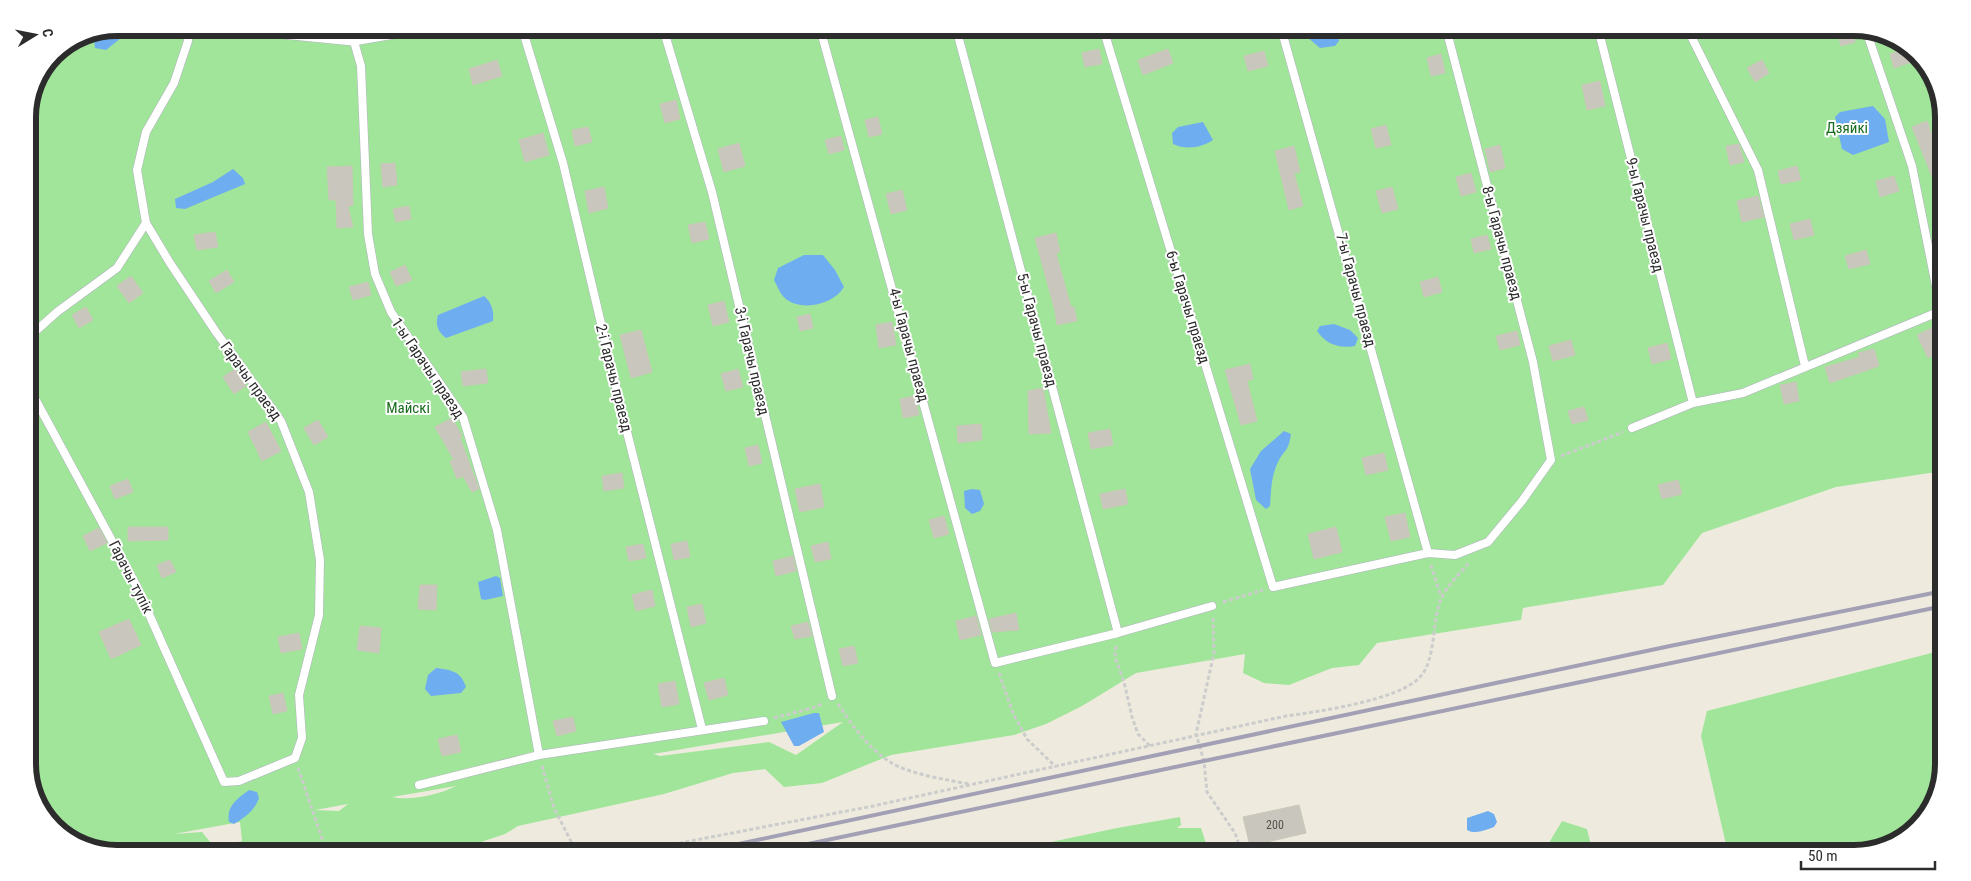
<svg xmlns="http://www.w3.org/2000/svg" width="1971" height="881" font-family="'Roboto Condensed',sans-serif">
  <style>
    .green { fill: #a0e59a; fill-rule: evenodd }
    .water { fill: #6fadf1 }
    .building { fill: #c9c7bd; stroke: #c9c8b7 }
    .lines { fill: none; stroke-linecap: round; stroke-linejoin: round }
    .lane-casing { stroke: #b2b2c0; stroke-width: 9 }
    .street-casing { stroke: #b2b2c0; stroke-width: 16 }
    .path { stroke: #ccc; stroke-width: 3; stroke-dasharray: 4 2.5; stroke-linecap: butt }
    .lane { stroke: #fff; stroke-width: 8 }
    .street { stroke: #fff; stroke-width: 15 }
    .rail { stroke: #a3a0b6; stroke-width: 4 }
    .labels { text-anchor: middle; stroke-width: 4; stroke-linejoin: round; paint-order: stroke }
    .number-label { font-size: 12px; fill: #535350 }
    .park-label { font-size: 15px; fill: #196c1d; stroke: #fff }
    .street-label { font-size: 15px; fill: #2c2c2c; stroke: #fff }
    .rim { fill: none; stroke: #2c2c2c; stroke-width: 6 }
  </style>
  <rect width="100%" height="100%" fill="#eeebde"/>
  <!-- green -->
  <path class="green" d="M117,28H1854L1888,34L1928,67L1943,112V471L1836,487L1702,533L1663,585L1523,608L1521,620L1377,643L1359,665L1332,668L1289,685L1264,683L1243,673L1245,654L1136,673L1082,706L1046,724L1014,735L891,755L822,783L784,787L765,769L733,773L664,794L518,826L505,834L448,853H334L330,851L320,853H117L83,847L46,818L39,800L31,765L28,770V112L54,54L83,34ZM843,722L796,755L769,742L660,756L653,754ZM456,786C438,795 411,801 392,797ZM348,804L339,811L314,810H315ZM240,822L242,841L215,848L202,832L174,834Z
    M1943,650V764L1937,798L1904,838L1854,853H1728L1701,736L1707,711Z
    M1180,817L1181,825L1177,828H1201L1209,853H1000L1117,828Z
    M1562,821L1587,829L1593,853H1543Z"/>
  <!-- water -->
  <path class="water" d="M122,28L121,38L106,50L95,48L94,39L101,31Z
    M1306,28H1337L1339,41L1335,46L1320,48L1307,37Z
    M1873,106L1885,119L1889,142L1853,155L1842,149L1835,117L1840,112Z
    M1203,122L1213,140C1201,148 1186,150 1173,144L1172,133L1178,127Z
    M233,169L243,178L245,184L185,209L176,208L175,199L213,182Z
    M804,255H823L835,270L844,287C833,306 796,313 782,295C779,291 777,285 774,280L778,268Z
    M484,296C492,303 494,311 493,321L446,338C438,332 435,325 438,315Z
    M1334,324L1350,330L1358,338L1355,346C1339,349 1326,344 1317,331L1320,326Z
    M1284,431L1291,434C1288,453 1285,448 1278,462C1271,476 1271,491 1270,506L1266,509L1256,500L1250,469L1261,451Z
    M972,489L980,490L984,504L980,511L972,514L965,508L964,491Z
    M496,576L500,578L503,596L485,600L481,599L478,582Z
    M436,668C451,670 461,671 466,687L461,693L431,696L425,689L428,675Z
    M814,713H819L824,732L799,746H794L781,722Z
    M249,790L257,792L259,798C255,810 245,818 234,824L229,822C226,806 237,799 249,790Z
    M1488,811L1494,814L1497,822L1494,827C1485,830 1476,835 1467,830V818Z"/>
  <!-- building -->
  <path class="building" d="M1836,28H1851L1855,42L1841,46Z
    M1099,49L1102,64L1085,67L1082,53Z
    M1168,49L1173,63L1143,75L1138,60Z
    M1906,49L1912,62L1894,68L1890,54Z
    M1264,51L1268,66L1248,71L1244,56Z
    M1441,54L1445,73L1431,76L1427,58Z
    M497,60L502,76L473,85L469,69Z
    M1762,60L1769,73L1755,82L1747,68Z
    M1600,81L1605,106L1587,110L1582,85Z
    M676,100L680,119L665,123L660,104Z
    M878,117L882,134L869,137L865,120Z
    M1927,121L1940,157L1943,156V175L1933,179L1912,127Z
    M1386,125L1391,145L1376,148L1371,129Z
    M588,127L592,142L575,146L572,130Z
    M543,133L549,155L525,162L519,140Z
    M841,136L844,150L829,154L825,140Z
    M739,143L745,166L724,172L718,149Z
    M1739,144L1744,162L1730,165L1726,146Z
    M1500,145L1505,168L1490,172L1485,149Z
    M1294,146L1300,172L1294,173L1303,206L1289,210L1275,151Z
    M395,163L397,185L383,187L381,164Z
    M352,166L353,205L348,207L353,227L337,228L336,200H329L327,167Z
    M1797,166L1801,180L1781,184L1778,171Z
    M1471,173L1476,192L1461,196L1456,177Z
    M1894,176L1899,191L1880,197L1876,181Z
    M604,187L608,208L589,213L585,191Z
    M1392,187L1398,209L1382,213L1376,191Z
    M902,190L907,210L891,214L886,194Z
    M1758,196L1764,217L1742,222L1737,201Z
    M409,206L411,219L396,222L393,209Z
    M1810,219L1814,235L1794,240L1790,224Z
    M705,222L709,239L692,243L688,225Z
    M215,232L218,247L197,250L194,235Z
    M1056,233L1060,252L1056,253L1071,307H1074L1077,321L1057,325L1055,311L1035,238Z
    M1487,235L1491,249L1474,253L1471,239Z
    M1866,250L1870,264L1849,269L1845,256Z
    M405,265L412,280L396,286L390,272Z
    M227,270L234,282L216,293L209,281Z
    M131,276L143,293L129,303L117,286Z
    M1438,277L1442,292L1424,297L1420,282Z
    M368,282L371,295L353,300L349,287Z
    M724,301L729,322L713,326L708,305Z
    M86,307L93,320L79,328L72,315Z
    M810,314L813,328L800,331L797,317Z
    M892,322L896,345L879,348L876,325Z
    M1943,323V351L1928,358L1917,335Z
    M641,330L652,372L631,378L620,335Z
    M1517,331L1520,345L1500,350L1496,336Z
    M1571,340L1575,355L1553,361L1549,346Z
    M1667,343L1671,359L1652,364L1648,348Z
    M1874,349L1879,366L1830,383L1825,367L1860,357L1858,353Z
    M1250,364L1253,379L1247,381L1257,421L1241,425L1225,370Z
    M235,369L246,386L234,394L223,377Z
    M486,369L488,383L463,386L461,372Z
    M738,369L743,387L726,391L721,374Z
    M1796,382L1799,401L1784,404L1780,385Z
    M1043,388L1051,433L1029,434L1028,391Z
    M915,396L919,415L903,418L900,399Z
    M1584,407L1588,420L1572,424L1568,411Z
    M452,418L462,436L460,438L479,489L472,492L463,476L457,479L450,461L454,460L435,427Z
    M318,420L328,437L314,445L304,428Z
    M266,422L281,451L262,461L248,432Z
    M981,424L982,440L958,443L957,426Z
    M1110,429L1113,445L1091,449L1088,433Z
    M758,445L762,463L749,466L745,448Z
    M1384,453L1388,470L1366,475L1362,458Z
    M622,473L624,488L604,491L602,476Z
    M128,479L133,492L115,499L110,486Z
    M1678,480L1682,494L1662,499L1658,485Z
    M820,484L824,507L800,512L795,489Z
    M1125,489L1128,504L1103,509L1100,494Z
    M1405,513L1410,537L1391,541L1385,517Z
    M944,516L949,534L934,538L929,520Z
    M128,527H168V540L128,541Z
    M1336,527L1342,552L1314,559L1308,534Z
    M99,528L107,543L90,551L83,536Z
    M687,541L690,557L674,560L671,544Z
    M828,542L831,559L815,562L811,546Z
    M643,544L646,558L629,561L626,547Z
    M793,556L796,571L776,576L773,561Z
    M170,560L176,572L162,578L157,565Z
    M420,585H437L436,610L418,609Z
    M652,590L655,606L636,611L632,595Z
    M702,604L706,623L691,627L687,607Z
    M1016,613L1019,630L992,632L989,619Z
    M976,616L981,635L960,640L956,621Z
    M129,619L141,645L111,659L99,632Z
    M808,622L812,636L795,639L791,626Z
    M360,626L381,628L379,653L357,650Z
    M299,633L302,649L281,653L278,637Z
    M854,646L858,663L843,666L839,649Z
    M724,678L728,695L709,700L704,683Z
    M675,681L679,704L662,707L658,684Z
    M283,693L287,711L273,714L269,696Z
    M573,717L576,731L557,736L553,721Z
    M457,735L461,752L442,756L438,739Z
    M1299,805L1306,833L1250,846L1243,817Z"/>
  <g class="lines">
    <!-- lane casing -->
    <g class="lane-casing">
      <path id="lane" d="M522,28L563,163L622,412L702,729
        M663,28L712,192L832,696
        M820,28L995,663L1118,633L1212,606
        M956,28L1118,633
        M1103,28L1273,587L1428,553L1455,555L1488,542L1522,501L1551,460L1533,362L1446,28
        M1281,28L1428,553
        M1598,28L1693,403
        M1687,28L1758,170L1805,366
        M1866,30L1912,166L1941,311
        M353,38L361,66L368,234L375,274L391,312L463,417L497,530L539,755
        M28,338L57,312L117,268L146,223
        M28,378L33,395L136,585L224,782L239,781L295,758L302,738L299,695L319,615L320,560L309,492L281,421L216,332L170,263L146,223L137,170L146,132L174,83L188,41L187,28
        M1632,428L1693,403L1743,393L1943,310
        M419,785L539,755L764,721
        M1291,853L1303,851"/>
    </g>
    <!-- street casing -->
    <g class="street-casing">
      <path id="street" d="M253,28L353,38L411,28
        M480,28H487"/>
    </g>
    <!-- path -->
    <path class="path" d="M1561,456L1623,432
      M1431,565L1441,597
      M1223,602L1263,590
      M1213,618L1214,653L1196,734L1204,761L1207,792L1235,833L1242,853
      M1116,646L1115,657L1124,682L1132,717L1138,734L1150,746
      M999,673L1013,713L1027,739L1056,767
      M838,704C852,725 868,748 890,762C908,774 948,780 969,784
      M774,718L816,707L823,703
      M542,766L554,808L577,853
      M298,768L327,853
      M628,853L873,806L1286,716C1316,712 1400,700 1420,677C1437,659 1431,619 1442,597C1448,585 1459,574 1468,564"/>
    <!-- lane -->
    <use href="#lane" class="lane"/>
    <!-- street -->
    <use href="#street" class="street"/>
    <!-- rail -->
    <path class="rail" d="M696,853L1670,646L1943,591
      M765,853L1943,606"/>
  </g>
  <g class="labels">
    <!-- number labels -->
    <g class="number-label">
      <text x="1275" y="829">200</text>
    </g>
    <!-- park labels -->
    <g class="park-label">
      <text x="1847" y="133">Дзяйкі</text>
      <text x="408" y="413">Майскі</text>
    </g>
    <!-- street labels -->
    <g class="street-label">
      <text transform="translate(1645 215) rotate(76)" y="5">9-ы Гарачы праезд</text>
      <text transform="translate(1502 243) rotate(75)" y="5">8-ы Гарачы праезд</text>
      <text transform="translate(1356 290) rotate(75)" y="5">7-ы Гарачы праезд</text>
      <text transform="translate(1188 307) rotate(73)" y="5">6-ы Гарачы праезд</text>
      <text transform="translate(1037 330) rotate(75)" y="5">5-ы Гарачы праезд</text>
      <text transform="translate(909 345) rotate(75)" y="5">4-ы Гарачы праезд</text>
      <text transform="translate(752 361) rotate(77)" y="5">3-і Гарачы праезд</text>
      <text transform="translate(428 368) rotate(56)" y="5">1-ы Гарачы праезд</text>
      <text transform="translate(614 378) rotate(76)" y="5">2-і Гарачы праезд</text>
      <text transform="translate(251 381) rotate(54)" y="5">Гарачы праезд</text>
      <text transform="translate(131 577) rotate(63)" y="5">Гарачы тупік</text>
    </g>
  </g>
  <!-- crop -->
  <path d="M0 0H1971V881H0ZM117 36H1854A81 81 0 0 1 1935 117V764A81 81 0 0 1 1854 845H117A81 81 0 0 1 36 764V117A81 81 0 0 1 117 36Z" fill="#fff" fill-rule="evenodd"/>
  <path class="rim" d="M117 36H1854A81 81 0 0 1 1935 117V764A81 81 0 0 1 1854 845H117A81 81 0 0 1 36 764V117A81 81 0 0 1 117 36Z"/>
  <!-- north arrow -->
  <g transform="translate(35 35) rotate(80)" stroke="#ffffff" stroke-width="4" paint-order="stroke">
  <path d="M0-4L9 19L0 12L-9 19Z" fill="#2c2c2c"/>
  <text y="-8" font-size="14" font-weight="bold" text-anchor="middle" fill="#2c2c2c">С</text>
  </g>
  <!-- scale -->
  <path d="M1801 861v8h134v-8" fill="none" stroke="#2c2c2c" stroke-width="2.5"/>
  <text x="1808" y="861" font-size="15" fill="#2c2c2c" stroke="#ffffff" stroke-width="4" paint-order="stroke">50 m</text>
</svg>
